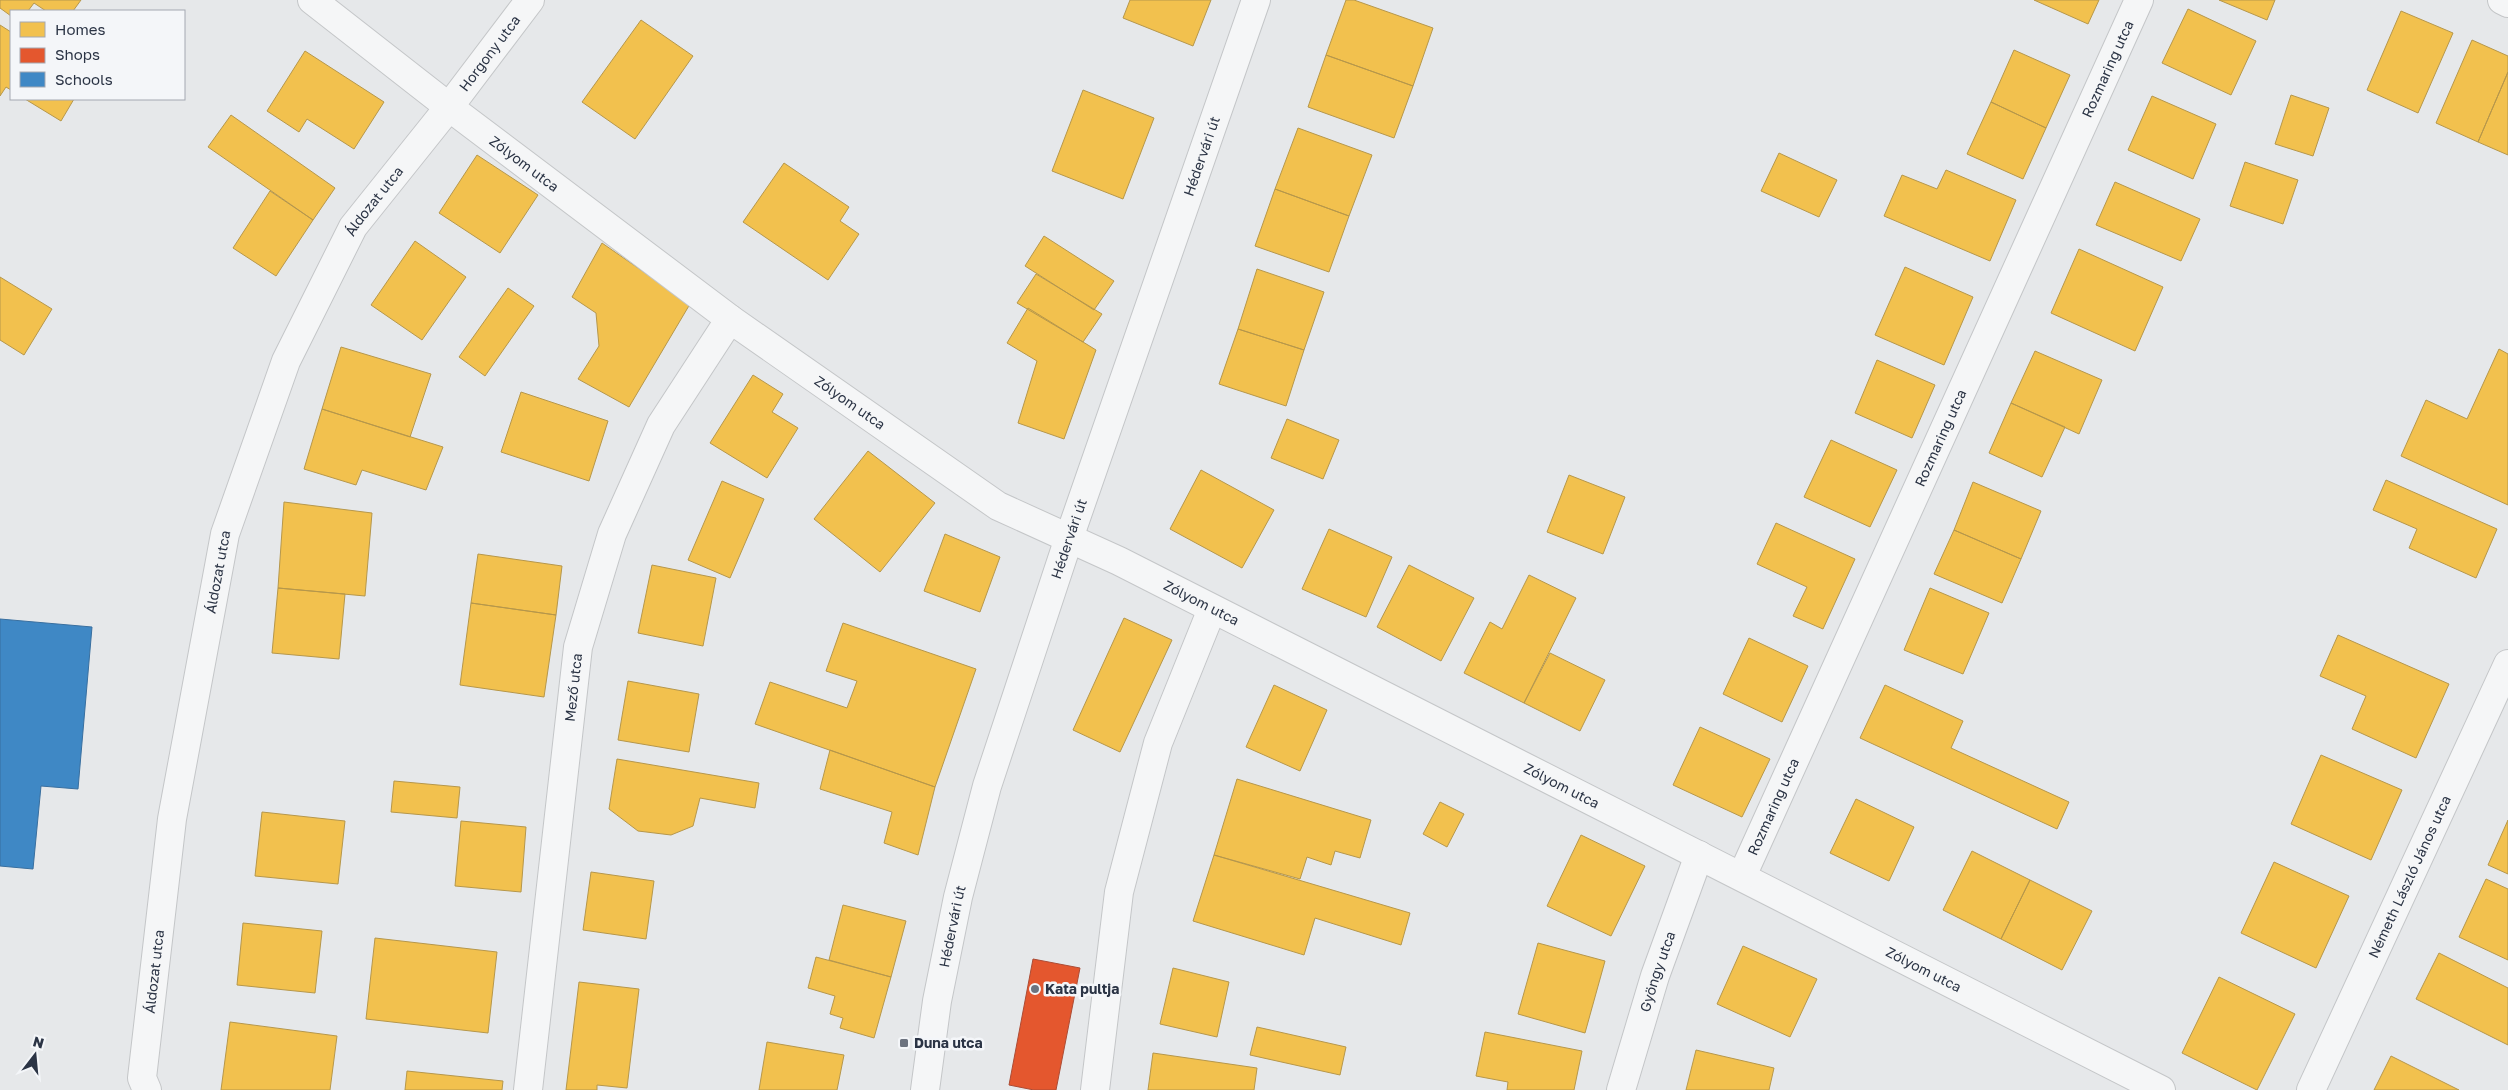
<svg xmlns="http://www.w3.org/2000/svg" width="2508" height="1090" font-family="'Golos Text',sans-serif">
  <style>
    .homes { fill: #f2c14e; stroke: #b6974b }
    .shops { fill: #e4572e; stroke: #ac4c35 }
    .schools { fill: #3f88c5; stroke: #396f9f }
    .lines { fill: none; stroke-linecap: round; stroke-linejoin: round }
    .minor-casing { stroke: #c4c6c8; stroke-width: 30 }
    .minor { stroke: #f5f6f7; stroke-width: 28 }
    .poi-dot { fill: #6c737f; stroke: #f4f6f9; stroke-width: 2 }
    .labels { text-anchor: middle; stroke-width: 5; stroke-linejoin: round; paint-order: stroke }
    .street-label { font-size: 14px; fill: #2b3445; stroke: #f4f6f9 }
    .poi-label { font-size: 14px; font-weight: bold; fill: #2b3445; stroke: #f4f6f9; text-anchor: start }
  </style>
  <rect width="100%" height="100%" fill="#e6e8ea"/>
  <!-- homes -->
  <path class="homes" d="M0,0H81L73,11H46L34,3L28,11H11V16L0,8Z
    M1130,0H1211L1193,46L1123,18Z
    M1346,0H1354L1433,28L1413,86L1326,55Z
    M2034,0H2099L2088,24Z
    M2219,0H2275L2267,20Z
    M2188,9L2256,41L2231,95L2162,63Z
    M2401,11L2453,33L2418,113L2367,90Z
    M641,20L693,56L635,139L582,102Z
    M0,25L11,32V90L6,87L0,96Z
    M2472,40L2508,56V72L2478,142L2436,123Z
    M2014,50L2070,75L2046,128L1991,102Z
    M305,51L384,102L354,149L307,119L299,132L267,111Z
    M1326,55L1413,86L1394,138L1308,107Z
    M2508,72V155L2478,142Z
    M1083,90L1154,118L1123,199L1052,171Z
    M2291,95L2329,108L2313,156L2275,144Z
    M2152,96L2216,124L2193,179L2128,150Z
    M25,99H74L61,121Z
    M1991,102L2046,128L2023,179L1967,154Z
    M231,115L335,188L313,220L208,147Z
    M1298,128L1372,155L1349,216L1275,189Z
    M1779,153L1837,180L1819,217L1761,191Z
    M477,155L538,195L500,253L439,213Z
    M2245,162L2298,180L2283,224L2230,206Z
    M784,163L849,207L840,221L859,234L828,280L743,222Z
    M1946,170L2016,200L1990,261L1884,216L1902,175L1937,189Z
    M2115,182L2200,219L2181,261L2096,225Z
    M1275,189L1349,216L1329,272L1255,246Z
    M270,191L313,220L276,276L233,248Z
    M1044,236L1114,281L1094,310L1025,266Z
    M415,241L466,277L422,340L371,305Z
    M602,243L690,304L629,407L578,379L599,346L596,313L572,297Z
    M2079,249L2163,287L2135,351L2051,313Z
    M1905,267L1973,297L1944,365L1875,335Z
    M1257,269L1324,292L1304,350L1238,329Z
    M1036,274L1102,314L1083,342L1017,303Z
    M0,277L52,309L24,355L0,340Z
    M508,288L534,306L485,376L459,357Z
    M1028,308L1096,350L1064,439L1018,423L1037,361L1007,343Z
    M1238,329L1304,350L1286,406L1219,384Z
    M341,347L431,374L410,437L322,409Z
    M2499,349L2508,354V505L2401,456L2426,400L2467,419Z
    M2035,351L2102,380L2079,434L2011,403Z
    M1877,360L1935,385L1912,438L1855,413Z
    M753,375L783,394L772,412L798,428L767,478L710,443Z
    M521,392L608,421L589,481L501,452Z
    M2011,403L2065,427L2042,477L1989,453Z
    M322,409L443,447L426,490L362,470L356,485L304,469Z
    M1287,419L1339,440L1323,479L1271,458Z
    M1831,440L1897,470L1870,527L1804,497Z
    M868,451L935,503L880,572L814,519Z
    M1201,470L1274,510L1242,568L1170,529Z
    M1569,475L1625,497L1603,554L1547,532Z
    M2386,480L2497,529L2476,578L2409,548L2417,529L2373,510Z
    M722,481L764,499L730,578L688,560Z
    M1973,482L2041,511L2021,559L1954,530Z
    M284,502L372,513L365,596L278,588Z
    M1776,523L1855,559L1823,629L1793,616L1807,587L1757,564Z
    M1329,529L1392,557L1366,617L1302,589Z
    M1954,530L2021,559L2002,603L1934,574Z
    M945,534L1000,557L980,612L924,591Z
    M478,554L562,566L556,615L471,603Z
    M652,565L716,578L703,646L638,633Z
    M1409,565L1474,598L1441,661L1377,627Z
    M1529,575L1576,598L1524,703L1464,673L1490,622L1502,629Z
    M278,588L345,594L339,659L272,653Z
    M1930,588L1989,613L1963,674L1904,650Z
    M471,603L556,615L544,697L460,685Z
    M1124,618L1172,640L1120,752L1073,730Z
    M843,623L976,669L935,787L755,724L770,682L847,708L857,681L826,671Z
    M2338,635L2449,684L2416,758L2352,729L2366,696L2320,676Z
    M1749,638L1808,666L1782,722L1723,694Z
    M1550,653L1605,680L1580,731L1524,703Z
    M628,681L699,694L689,752L618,740Z
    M1274,685L1327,710L1300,771L1246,747Z
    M1885,685L1963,721L1951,748L2069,802L2057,829L1860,738Z
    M1700,727L1770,759L1742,817L1673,785Z
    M830,750L935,787L918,855L884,843L892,812L820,789Z
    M2321,755L2402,790L2371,860L2291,824Z
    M617,759L759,783L755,808L700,798L693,826L671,835L638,831L609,809Z
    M1237,779L1371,820L1360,858L1335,851L1331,865L1307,857L1300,879L1214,855Z
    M394,781L460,787L457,818L391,812Z
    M1856,799L1914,827L1889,881L1830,853Z
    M1440,802L1464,814L1447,847L1423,834Z
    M262,812L345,821L338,884L255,876Z
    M2508,820V874L2488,865Z
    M461,821L526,827L521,892L455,886Z
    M1581,835L1645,866L1611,936L1547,906Z
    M1972,851L2030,880L2001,939L1943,910Z
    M1214,855L1410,913L1401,945L1315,918L1304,955L1193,921Z
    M2274,862L2349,896L2316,968L2241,933Z
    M591,872L654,881L646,939L583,930Z
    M2486,879L2508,889V960L2459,937Z
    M2030,880L2092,911L2062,970L2001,939Z
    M843,905L906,921L891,977L829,960Z
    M243,923L322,931L315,993L237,985Z
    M375,938L497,952L488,1033L366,1019Z
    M1538,943L1605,961L1585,1033L1518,1014Z
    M1743,946L1817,979L1790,1037L1717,1004Z
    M2439,953L2508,988V1045L2416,999Z
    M816,957L891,977L874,1038L840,1028L843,1018L830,1014L835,996L808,988Z
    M1173,968L1229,982L1217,1037L1160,1024Z
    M2219,977L2295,1014L2257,1090L2182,1053Z
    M579,982L639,989L627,1088L597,1085V1090H566Z
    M230,1022L337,1036L330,1090H221Z
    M1257,1027L1346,1047L1340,1075L1250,1055Z
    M1485,1032L1582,1051L1574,1090H1507L1508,1082L1476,1076Z
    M767,1042L844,1055L837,1090H759Z
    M1696,1050L1774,1068L1769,1090H1686Z
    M1153,1053L1257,1068L1254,1090H1148Z
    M2391,1056L2459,1090H2374Z
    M407,1071L503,1081L502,1090H405Z"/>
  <!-- shops -->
  <path class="shops" d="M1033,959L1080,968L1056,1090H1034L1009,1085Z"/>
  <!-- schools -->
  <path class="schools" d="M0,619L92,627L78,789L41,786L33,869L0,866Z"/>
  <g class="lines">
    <!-- minor casing -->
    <g class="minor-casing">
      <g id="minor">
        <path id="s1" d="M312,0L449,107L730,319L998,506L1119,561L2161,1090"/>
        <path d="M2502,0L2508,3"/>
        <path id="s2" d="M1742,876L2139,0"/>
        <path id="s3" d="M147,1090L142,1078L172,819L225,534L286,361L353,227L449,107L530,0"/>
        <path id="s4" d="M528,1090L578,647L612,534L661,425L730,319"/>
        <path id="s5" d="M925,1090L937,1001L958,897L987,786L1069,538L1256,0"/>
        <path d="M1095,1090L1119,892L1158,743L1212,609"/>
        <path id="s6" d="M1621,1090L1655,976L1699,855"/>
        <path id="s7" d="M2311,1090L2508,664"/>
      </g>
    </g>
    <!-- minor -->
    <use href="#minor" class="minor"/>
  </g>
  <!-- markers -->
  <g class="poi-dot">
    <circle cx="1035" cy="989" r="5"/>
    <rect x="899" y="1038" width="10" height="10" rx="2.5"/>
  </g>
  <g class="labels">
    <!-- street labels -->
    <g class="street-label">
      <text dy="5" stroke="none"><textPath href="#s3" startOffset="1118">Horgony utca</textPath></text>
      <text dy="5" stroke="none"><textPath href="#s2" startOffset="886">Rozmaring utca</textPath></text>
      <text dy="5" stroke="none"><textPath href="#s5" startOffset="976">Hédervári út</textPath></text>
      <text dy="5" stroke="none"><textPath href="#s1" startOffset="268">Zólyom utca</textPath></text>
      <text dy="5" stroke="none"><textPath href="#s3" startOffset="930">Áldozat utca</textPath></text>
      <text dy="5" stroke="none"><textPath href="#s1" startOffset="672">Zólyom utca</textPath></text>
      <text dy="5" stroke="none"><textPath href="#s2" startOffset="481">Rozmaring utca</textPath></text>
      <text dy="5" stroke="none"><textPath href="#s5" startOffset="571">Hédervári út</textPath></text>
      <text dy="5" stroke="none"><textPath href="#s3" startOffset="525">Áldozat utca</textPath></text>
      <text dy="5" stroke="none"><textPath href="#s1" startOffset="1078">Zólyom utca</textPath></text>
      <text dy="5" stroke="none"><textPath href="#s4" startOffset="405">Mező utca</textPath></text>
      <text dy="5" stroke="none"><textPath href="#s1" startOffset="1482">Zólyom utca</textPath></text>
      <text dy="5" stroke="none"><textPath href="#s2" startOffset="76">Rozmaring utca</textPath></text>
      <text dy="5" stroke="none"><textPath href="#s7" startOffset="235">Németh László János utca</textPath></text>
      <text dy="5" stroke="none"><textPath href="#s5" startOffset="166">Hédervári út</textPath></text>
      <text dy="5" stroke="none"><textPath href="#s1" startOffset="1888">Zólyom utca</textPath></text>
      <text dy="5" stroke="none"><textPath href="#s3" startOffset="120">Áldozat utca</textPath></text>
      <text dy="5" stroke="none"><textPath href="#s6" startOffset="124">Gyöngy utca</textPath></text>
    </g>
    <!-- poi labels -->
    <g class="poi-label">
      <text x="1045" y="994">Kata pultja</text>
      <text x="914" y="1048">Duna utca</text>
    </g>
  </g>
  <!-- legend -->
  <rect x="10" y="10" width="175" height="90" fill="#f4f6f9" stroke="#a4a8b1"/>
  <rect x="20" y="22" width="25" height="15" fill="#f2c14e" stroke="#a4a8b1"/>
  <text x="55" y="35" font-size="15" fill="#2b3445">Homes</text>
  <rect x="20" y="48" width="25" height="15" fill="#e4572e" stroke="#a4a8b1"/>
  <text x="55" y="60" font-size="15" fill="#2b3445">Shops</text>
  <rect x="20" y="72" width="25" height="15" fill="#3f88c5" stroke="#a4a8b1"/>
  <text x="55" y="85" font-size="15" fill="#2b3445">Schools</text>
  <!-- north arrow -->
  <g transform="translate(35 1055) rotate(16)" stroke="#f4f6f9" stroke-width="4" paint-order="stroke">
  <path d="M0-4L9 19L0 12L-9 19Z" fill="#2b3445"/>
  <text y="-8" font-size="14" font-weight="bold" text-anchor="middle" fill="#2b3445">N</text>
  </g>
</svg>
